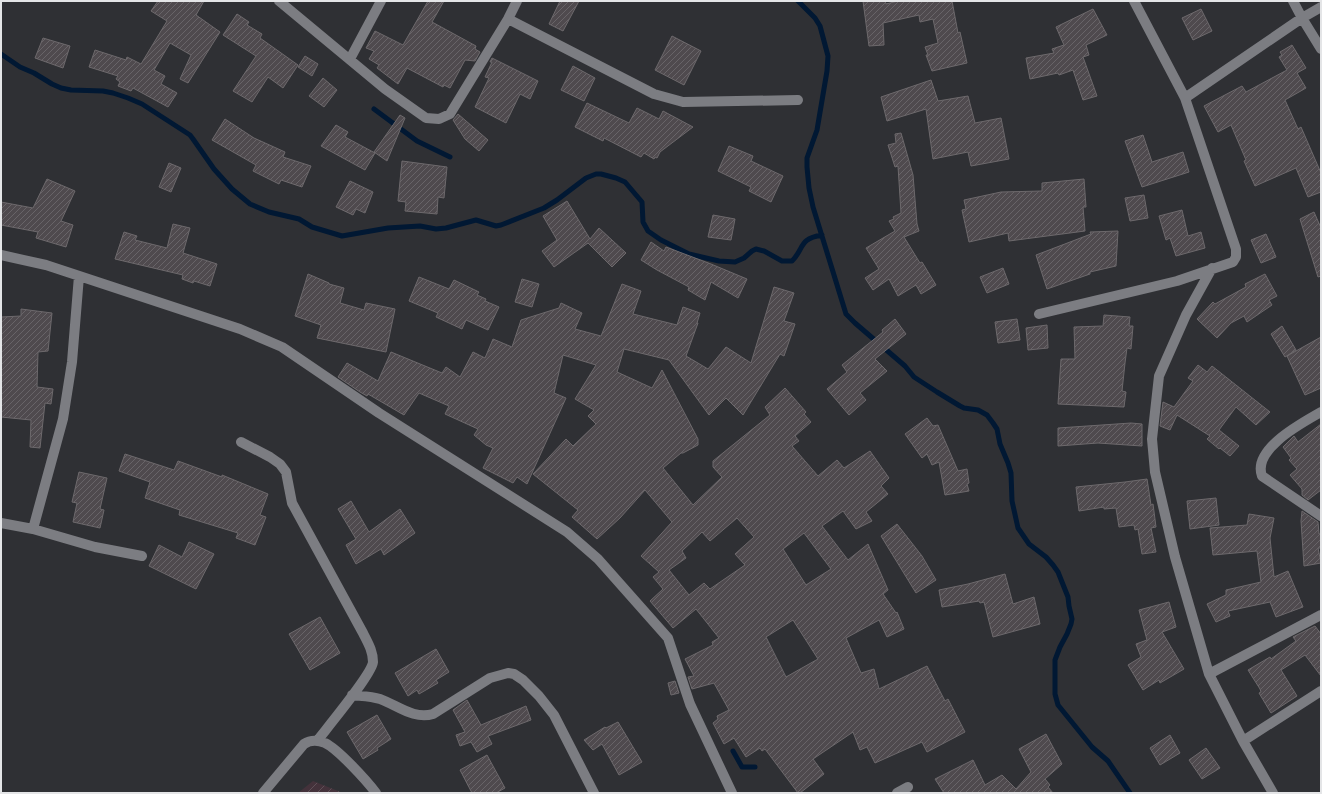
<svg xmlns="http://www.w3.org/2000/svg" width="1322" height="794" font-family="'Alegreya Sans',sans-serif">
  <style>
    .industrial { fill: url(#industrial-furrows) }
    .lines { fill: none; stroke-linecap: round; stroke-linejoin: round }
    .stream { stroke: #011833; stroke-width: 5 }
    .building { fill: url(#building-hatch); stroke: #6d696c; fill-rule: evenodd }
    .minor { stroke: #7c7d82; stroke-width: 10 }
  </style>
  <defs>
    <pattern id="industrial-furrows" width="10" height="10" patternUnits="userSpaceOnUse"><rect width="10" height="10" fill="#44323b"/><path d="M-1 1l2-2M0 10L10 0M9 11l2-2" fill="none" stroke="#5f5057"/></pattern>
    <pattern id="building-hatch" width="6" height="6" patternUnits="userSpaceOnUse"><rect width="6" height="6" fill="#4f4a4e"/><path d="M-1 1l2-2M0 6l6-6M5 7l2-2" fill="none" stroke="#686468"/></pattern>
  </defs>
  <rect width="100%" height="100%" fill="#2f3034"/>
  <!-- industrial -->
  <path class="industrial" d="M313,781L343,793H298Z"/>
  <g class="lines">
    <!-- stream -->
    <path class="stream" d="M798,1L815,18L820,26L828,56L827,71L817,130L807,158V167L809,188L813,207L846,314L855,323L905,366L914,377L937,392L960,406L964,408L978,410L987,415L993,423L997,429L1000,444L1008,463L1011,473L1012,501L1018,528L1029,544L1046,557L1053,565L1058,572L1068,597L1069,606L1072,619L1071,624L1067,634L1060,647L1055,660V694L1058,705L1092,747L1108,761L1130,793
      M1,54L20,67L34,73L52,84L61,88L71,90L103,91L113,93L128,98L142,104L190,135L193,139L214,169L232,189L250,204L269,212L299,219L312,227L342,236L388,228L420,226L436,229L446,228L476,220L496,226L501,225L544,208L557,200L586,178L596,174H601L616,178L625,182L642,202L643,222L648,231L661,240L689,254L719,261L735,262L744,258L752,251L756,249L764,251L782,261H792C805,248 798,239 822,235
      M374,109L417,141L450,157
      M733,751L742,767H755"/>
  </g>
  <!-- building -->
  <path class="building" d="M158,1H204L196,15L220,32L188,83L180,79L191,55L170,43L154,70L165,76L161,84L177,93L168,107L133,88L131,91L118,86L120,82L116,79L118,76L89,67L95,50L126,60L127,57L141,64L167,21L151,11Z
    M428,1H444L432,22L476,46L475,49L480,52L475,61L465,60L450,88L444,85L443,87L407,68L398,84L377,68L379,65L369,59L374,51L366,48L375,31L403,45Z
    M560,1H579L563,31L549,24Z
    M863,1H885L886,4L898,1H952L958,33L960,32L967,63L932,71L926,55H928L925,47L938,43L933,19L920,22L919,15L883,23L884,45L869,46Z
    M1093,9L1107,35L1086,45L1089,55L1083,57L1097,96L1083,100L1073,70L1059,75L1058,73L1030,79L1026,58L1054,53L1052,49L1064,45L1056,27Z
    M1201,9L1212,31L1193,40L1182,18Z
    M237,14L249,22L247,25L262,34L260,38L298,65L283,88L268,77L252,102L233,91L256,56L223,35Z
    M672,36L701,51L684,85L655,70Z
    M43,38L70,46L63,68L35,58Z
    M1292,45L1306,68L1297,73L1306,88L1285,100L1298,129L1301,127L1321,173V192L1308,197L1296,168L1255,186L1244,161L1246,160L1231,125L1218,132L1204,106L1242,86L1246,92L1287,70L1279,57L1282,55L1280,52Z
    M305,56L318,64L312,76L298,67Z
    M492,58L538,81L530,99L520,94L506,123L475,107L489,78L485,77L492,62H490Z
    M573,66L595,78L584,101L561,90Z
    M323,78L337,90L324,107L309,96Z
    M931,80L938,101L968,96L975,123L1001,118L1009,159L971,166L968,152L933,159L926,109L887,121L881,97Z
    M587,103L629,123L637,108L659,119L663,111L693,127L660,152L657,158L655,157L654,159L644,153L641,157L604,138L603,141L575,127Z
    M458,114L488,140L479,151L465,139L453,120Z
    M400,115L405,118L387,161L374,152Z
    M225,119L254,138L285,152L283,157L311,166L302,187L281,180L279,184L253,171L256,165L212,140Z
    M336,125L348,132L345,137L375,153L365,170L321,146Z
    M901,133L913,175L917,224L919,231L904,237L920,263L922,262L936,285L921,294L916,285L898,296L889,279L873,290L865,278L879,269L866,248L895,231L889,221L894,219L893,217L901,213L898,166L895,167L888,145L896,143L895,134Z
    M1143,135L1152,162L1183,152L1189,172L1142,187L1125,141Z
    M729,146L753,156L751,161L783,176L771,202L749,191L751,187L718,171Z
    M402,161L447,167L444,198L438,197L437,214L405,211L406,202L398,201Z
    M169,163L181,168L171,192L159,187Z
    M47,179L75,191L61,221L73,225L66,247L36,238L38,232L1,225V202L33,208Z
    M1084,179L1086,207H1083L1085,231L1009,241L1008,233L969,242L962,210L966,209L964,200L1001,192L1042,191V183Z
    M350,181L373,192L365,213L356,209L353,215L336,207Z
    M1144,195L1148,218L1130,221L1125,198Z
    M567,201L590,239L599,228L626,253L612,267L588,243L554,267L542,251L557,240L543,216Z
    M1182,210L1188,236L1201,232L1205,248L1176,256L1170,238L1166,240L1159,216Z
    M1314,212L1321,228V276L1318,277L1300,219Z
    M713,215L735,219L731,240L708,237Z
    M173,224L190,228L183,253L217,264L210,286L194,281L193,283L182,279L183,275L115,259L124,232L137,236L135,240L167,248Z
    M1118,231L1116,266L1090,272V274L1047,289L1036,255L1091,234L1090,232Z
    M1266,234L1276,257L1261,263L1251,240Z
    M651,242L664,251L666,247L711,264L747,279L738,298L711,282L705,300L688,290L689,287L657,270L641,260Z
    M1003,268L1009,284L987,293L980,277Z
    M308,274L329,283V284L344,288L340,303L364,310L366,303L395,309L386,352L317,338L321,325L295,316Z
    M1265,274L1277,296L1269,300L1272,305L1247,322L1244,316L1231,323L1217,338L1197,319L1213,302L1215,304L1246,287L1245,284Z
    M419,277L449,289L454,280L479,292L477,295L486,299L485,301L499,307L488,330L466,320L462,329L436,317L438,313L409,301Z
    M522,279L539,284L532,307L515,302Z
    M622,284L641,291L633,314L677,325L683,307L700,313L697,323H698L686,356L708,369L726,347L751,363L774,287L794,293L784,321L795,324L784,356L780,354L743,415L726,398L709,415L669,360L624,349L617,372L652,388L662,370L698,439V445L683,453H681L663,468L693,505L722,477L713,467V461L770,415L765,407L785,388L806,412L804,414L811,422L795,436L799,441L792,446L818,476L837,460L844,468L870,451L889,478L881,486L888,494L866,512L872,521L856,529L843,511L822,526L848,560L868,544L888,590L883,594L896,613L897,612L904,629L887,637L879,620L846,638L861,673L874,669L879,689L927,666L945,701L948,699L965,732L927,752L922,742L875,763L867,747L860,750L853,732L813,759L824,774L800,793H798L765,749L762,751L760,748L746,757L734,738L724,744L713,723L718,719L717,716L729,710L714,683L692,689L688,677L694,676L685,659L713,645L712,642L719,638L696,609L673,628L650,601L663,589L653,577L659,572L641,556L672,522L645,490L620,518L597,539L572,517L578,510L533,474L566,439L573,446L596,424L588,416L594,410L575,399L596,365L563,355L554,393L566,398L527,484L517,477L513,483L483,468L493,448L486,445L474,435L478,429L445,414L449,406L419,393L404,415L368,394L367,396L360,392L338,377L347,363L378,381L391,352L442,373L446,367L460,377L473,352L485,358L493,339L512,347L521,320L559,308L561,303L582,313L575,329L601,336ZM737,518L754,537L735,554L745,565L710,589L704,583L689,595L669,570L686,558L682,551L702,532L710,541ZM804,533L831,569L806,585L783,549ZM793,620L818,659L786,677L766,637Z
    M21,309L52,313L48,351L38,352L37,387L53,389L51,404L45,403L40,448L30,447L31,420L1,417V317L21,316Z
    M1104,315L1130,317L1129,326H1133L1131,349L1127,348L1125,363L1122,391L1126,392L1124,407L1058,404L1061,359H1075L1074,327L1103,326Z
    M895,319L906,334L875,359L887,371L860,393L866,400L849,415L827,389L847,372L842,365L883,332L882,330Z
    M1017,319L1020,340L998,343L995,322Z
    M1047,325L1048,348L1028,350L1026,328Z
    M1282,326L1296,350L1285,357L1271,334Z
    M1321,337V388L1305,395L1287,356Z
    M1198,365L1207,372L1212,366L1270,412L1256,425L1236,407L1219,430L1239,446L1230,456L1220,448L1219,449L1207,439L1210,436L1177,415L1170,430L1160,426L1163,402L1174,407L1193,381L1188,378Z
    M927,418L933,426L938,425L958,471L967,469L969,483L967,484L969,491L945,495L939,462L932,465L927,454L922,458L905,434Z
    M1131,423L1142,424V446L1098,443L1058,446V428Z
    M1321,424V490L1308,500L1302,495V489L1290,475L1297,469L1289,460L1291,458L1283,447L1294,436L1298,442Z
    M125,454L174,470L178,461L222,477V475L268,494L260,515L266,517L255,545L236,538L238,533L179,515L180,510L145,498L150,482L119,471Z
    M79,472L107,478L100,509L104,510L100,528L73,522L77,503L72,502Z
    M1147,479L1151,505L1153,504L1156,527L1151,528L1156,552L1142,554L1138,529L1135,530L1134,525L1119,527L1116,508L1104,509V507L1079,511L1076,487L1125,482Z
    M1216,498L1219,525L1190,529L1187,501Z
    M351,501L369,532L400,509L415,533L384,555L381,549L356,564L346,545L356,539L338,509Z
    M1302,511L1318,522L1319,534H1321V548H1318L1321,563L1304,566L1301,521Z
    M1249,514L1274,518L1270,538L1274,577L1288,571L1303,607L1276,617L1270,602L1228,611L1230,616L1216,622L1207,604L1226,595V590L1261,582L1257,551L1213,555L1210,528L1247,525Z
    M897,524L922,556L936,580L916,593L881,536Z
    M189,542L214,554L196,589L149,566L159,545L182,557Z
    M1005,574L1013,604L1034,597L1040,624L993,637L984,602L980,603L979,601L942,607L939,590L968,584Z
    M1169,602L1176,627L1162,632L1184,669L1160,683L1159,680L1143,690L1128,665L1141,657L1136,644L1147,640L1139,610Z
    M320,617L340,653L310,670L289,634Z
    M1315,626L1321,634V676L1305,655L1281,670L1297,696L1271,713L1259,693L1261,692L1260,689L1248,670L1270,657L1271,659L1296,641L1293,637Z
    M436,649L449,672L436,680L438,683L419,694L417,690L408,696L395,673Z
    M675,681L679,693L671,695L668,683Z
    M467,700L481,725L526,706L531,720L488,736L492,744L477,752L471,742L460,746L456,735L465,732L453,710Z
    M377,715L391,739L377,748L378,750L363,759L347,732Z
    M618,722L642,762L619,775L602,744L593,750L584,740L605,727L606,728Z
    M1046,734L1062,764L1045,779L1050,785L1048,787L1053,793H944L935,779L973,760L985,785L1002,775L1016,789L1031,772L1019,749Z
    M1170,735L1180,753L1160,765L1150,748Z
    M1206,748L1220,768L1202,779L1189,760Z
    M487,755L505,788L496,793H472L460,770Z"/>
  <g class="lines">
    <!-- minor -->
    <path class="minor" d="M279,1L385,89L426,118L439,119L450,114L508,19L517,1
      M1293,1L1302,18L1321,49
      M508,19L654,94L683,102L798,100
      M350,59L381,1
      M1185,98L1302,18L1321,7
      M1,255L46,265L240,329L282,347L379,413L567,532L598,559L668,638L690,704L732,793
      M1212,268L1186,315L1159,376L1152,439L1155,472L1175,557L1209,674L1243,741L1273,793
      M1039,314L1177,281L1233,262L1236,257V249L1185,98L1134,1
      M1321,412C1302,423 1252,449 1262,476L1321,516
      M241,442L270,457L280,464L286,472L292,503L363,633C368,643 373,651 373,662C372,674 327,728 317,741
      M1,523L33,529L95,547L142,556
      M33,529L63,419L72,362L79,276
      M1209,674L1321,615
      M352,695C361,696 371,696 380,699C397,705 414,720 433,714L490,678L508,673L514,674L523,680L539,696L554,715L594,793
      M1243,741L1321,691
      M263,793L304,744C310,740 318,740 325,743C338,749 367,781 376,793
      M897,793L908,787"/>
  </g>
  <!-- border -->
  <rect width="1322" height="794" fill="none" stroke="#e4e5e7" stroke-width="4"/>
</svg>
